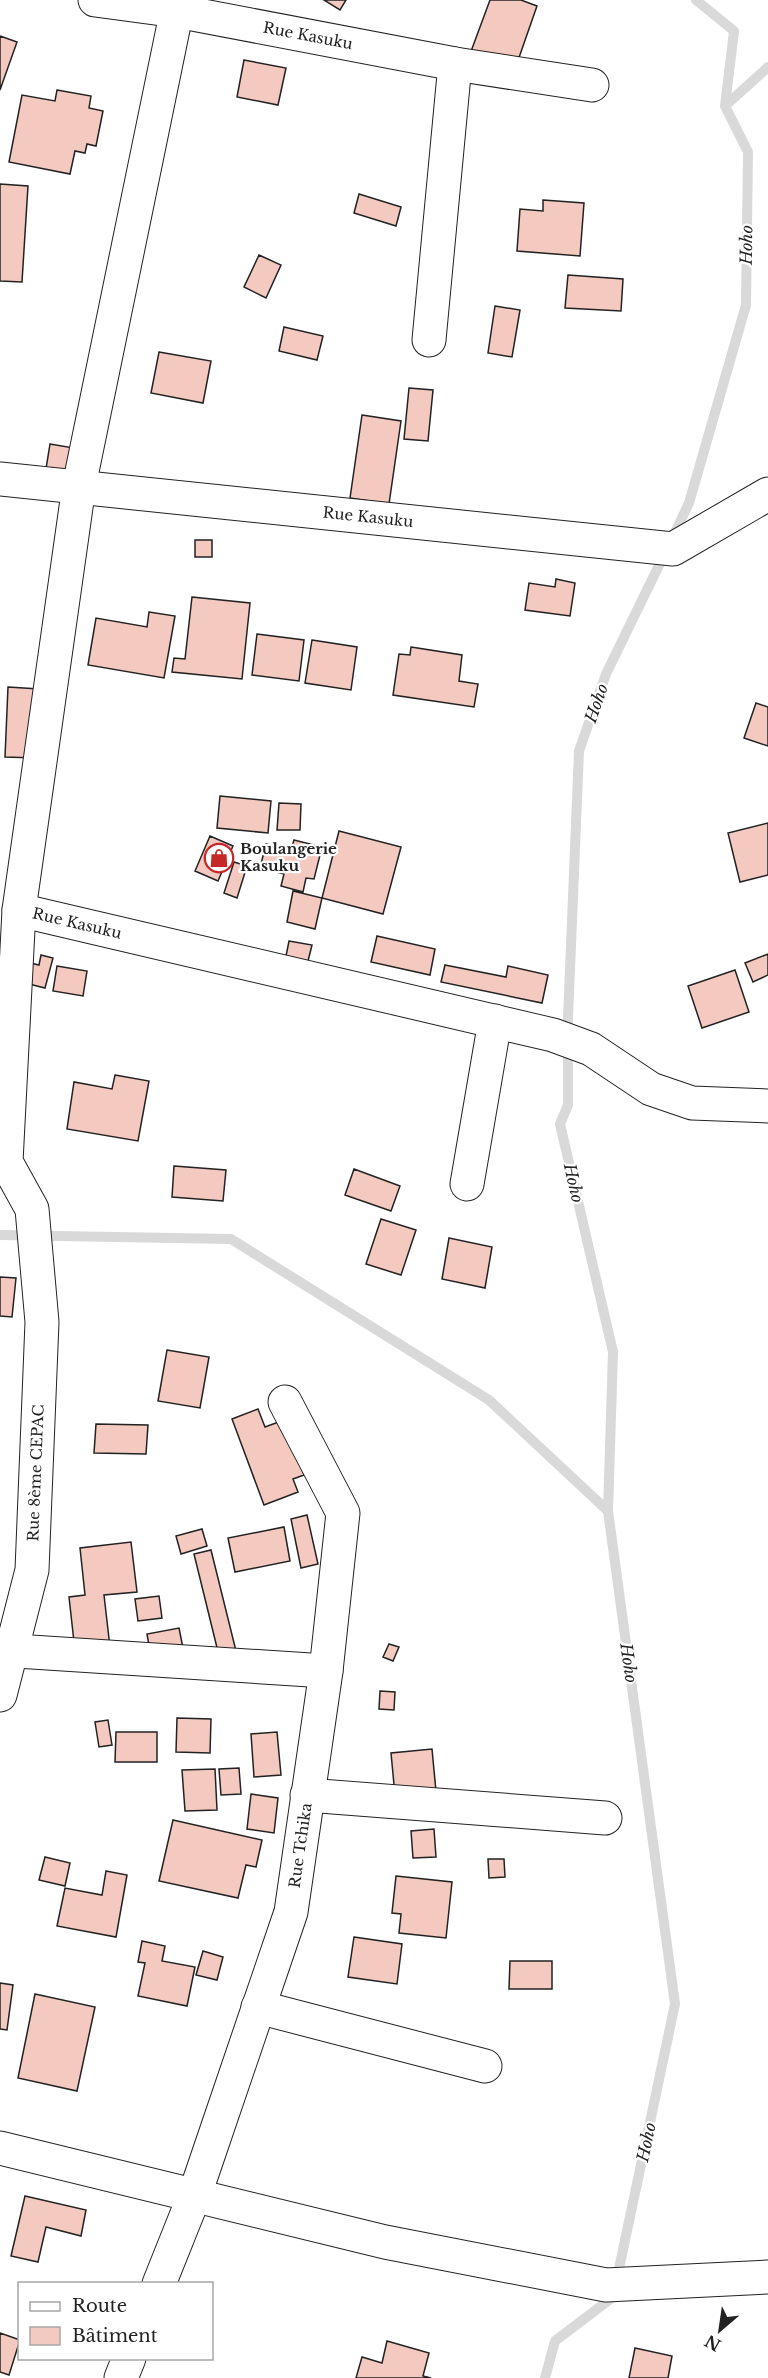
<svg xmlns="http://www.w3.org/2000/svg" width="768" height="2378" font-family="'Libre Baskerville',serif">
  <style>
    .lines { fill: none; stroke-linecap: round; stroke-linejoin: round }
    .stream { stroke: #d9d9d9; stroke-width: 10 }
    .building { fill: #f3c9c0; stroke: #222; stroke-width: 1.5 }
    .minor-casing { stroke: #222; stroke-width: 35 }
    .minor { stroke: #fff; stroke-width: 33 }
    .labels { text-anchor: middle; stroke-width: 4.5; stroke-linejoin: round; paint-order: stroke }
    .street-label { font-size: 15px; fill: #222; stroke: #fff }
    .poi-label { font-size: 15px; font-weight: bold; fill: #222; stroke: #fff; text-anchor: start }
    .water-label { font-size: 16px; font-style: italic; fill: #222; stroke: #fff }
  </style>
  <rect width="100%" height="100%" fill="#fff"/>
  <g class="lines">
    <!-- stream -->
    <path class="stream" d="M725,106L768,67
      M672,539L689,503L746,305L748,152L725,106L734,31L696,0
      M0,1235L231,1239L489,1400L608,1511
      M545,2378L555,2341L613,2297L675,2004L608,1511L613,1352L560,1124L568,1105V1018L579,751L606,674L665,553"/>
  </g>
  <!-- building -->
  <path class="building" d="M324,0H346L340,10Z
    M490,0H521L537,6L515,69L470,54Z
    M0,36L17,42L0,90Z
    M244,60L286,68L278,105L237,97Z
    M57,90L91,96L89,108L103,111L96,146L87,144L85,153L75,151L70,174L9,162L22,95L55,101Z
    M0,184L28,186L22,282L0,281Z
    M359,194L401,207L396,226L354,213Z
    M543,200L584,203L580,256L517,251L520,209L543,211Z
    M259,255L281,265L266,298L244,287Z
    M568,275L623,279L621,311L565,308Z
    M495,306L520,310L512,357L488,353Z
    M284,327L323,336L317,360L279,351Z
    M159,352L211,361L203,403L151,393Z
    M409,388L433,390L428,441L404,439Z
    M362,415L401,421L389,504L350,498Z
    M50,444L74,448L69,479L45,475Z
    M195,540H212V557H195Z
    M556,579L575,583L570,616L525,610L529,583L555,587Z
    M192,597L250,603L242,679L172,672L174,658L185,659Z
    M149,612L175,616L164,678L88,665L96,618L147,627Z
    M257,634L304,640L299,681L252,675Z
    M312,640L357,647L351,690L305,683Z
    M411,647L462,655L459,681L478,684L474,707L393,695L399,654L410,655Z
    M8,687L39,689L36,758L5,757Z
    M756,703L768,707V746L744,738Z
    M220,796L271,801L268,833L217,828Z
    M279,803L301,804L300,830H277Z
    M768,823V875L740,882L728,833Z
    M339,831L401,847L383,914L322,898Z
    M210,836L233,846L218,881L195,871Z
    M294,840L322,847L314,879L306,878L303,892L281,886L284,874L260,868L266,844L291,850Z
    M234,862L247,866L237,898L224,893Z
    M293,891L322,898L315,929L287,922Z
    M377,936L435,949L430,975L371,962Z
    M289,941L312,945L308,961L286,956Z
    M768,954V975L753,982L745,963Z
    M41,955L53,958L45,988L17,981L22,961L39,965Z
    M445,965L506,977L508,966L548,975L542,1003L441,982Z
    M57,966L87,971L83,996L53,991Z
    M735,970L749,1012L702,1028L688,986Z
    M115,1075L149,1081L138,1141L67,1129L74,1082L112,1089Z
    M174,1166L226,1170L223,1201L172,1197Z
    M354,1169L400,1186L391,1211L345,1195Z
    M381,1219L416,1230L401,1275L366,1264Z
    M449,1238L492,1247L485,1288L442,1279Z
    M0,1277L16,1278L12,1317L0,1316Z
    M167,1350L209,1357L200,1408L158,1401Z
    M258,1409L265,1427L284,1420L304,1475L293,1479L298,1492L264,1505L232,1419Z
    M96,1424L148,1425L146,1454L94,1453Z
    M307,1515L318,1564L301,1568L291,1519Z
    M284,1527L290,1561L235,1572L228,1538Z
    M202,1529L207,1546L181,1554L176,1536Z
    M131,1542L137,1592L104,1595L111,1656L76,1660L69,1597L85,1595L80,1548Z
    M211,1550L238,1659L221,1664L194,1554Z
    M159,1596L162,1618L138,1621L135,1599Z
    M179,1628L185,1658L152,1663L147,1634Z
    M389,1644L399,1647L393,1661L383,1657Z
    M380,1691L395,1692L394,1710L379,1709Z
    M177,1718L211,1719L210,1753L176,1752Z
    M108,1720L112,1745L99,1747L95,1722Z
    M116,1732H157V1762H115Z
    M277,1732L281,1775L254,1777L251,1734Z
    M432,1749L437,1802L396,1806L391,1753Z
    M239,1768L241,1794L221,1795L219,1769Z
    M215,1769L217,1810L185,1811L182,1770Z
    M251,1794L278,1798L274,1833L247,1829Z
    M173,1820L262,1840L256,1867L246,1865L238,1898L159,1881Z
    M434,1829L436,1857L413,1858L411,1831Z
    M45,1857L70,1863L65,1886L39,1880Z
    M488,1859H504L505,1877L489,1878Z
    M106,1871L127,1875L116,1937L57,1926L65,1888L102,1895Z
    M396,1876L452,1882L446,1938L399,1933L401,1914L392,1913Z
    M354,1937L402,1944L397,1984L348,1977Z
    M142,1941L165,1946L162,1961L195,1967L187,2006L138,1996L145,1963L138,1962Z
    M203,1951L223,1957L217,1980L196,1975Z
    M510,1961H552V1989H509Z
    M0,1983L13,1985L7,2030L0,2029Z
    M35,1994L95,2007L77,2091L18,2078Z
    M25,2196L86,2210L81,2236L46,2227L38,2262L11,2256Z
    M0,2333L20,2340L9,2375L0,2372Z
    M387,2341L429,2353L423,2376L431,2378H356L362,2357L382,2363Z
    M635,2348L672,2356L668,2378H629Z"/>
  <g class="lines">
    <!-- minor casing -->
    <g class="minor-casing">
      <g id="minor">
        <path id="s1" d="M95,0L177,11L455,64L592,85"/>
        <path id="s2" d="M179,0L79,486L19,910L553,1035L591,1049L651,1089L692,1103L768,1106"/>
        <path d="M429,340L455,64"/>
        <path id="s3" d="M0,479L673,549L768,494"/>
        <path d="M467,1184L495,1021"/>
        <path d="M0,1650L326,1671"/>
        <path id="s4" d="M0,1695L32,1570L42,1322L32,1209L6,1162L19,910"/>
        <path d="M307,1795L605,1818"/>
        <path d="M258,2007L485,2066"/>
        <path d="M0,2148L385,2242L606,2285L768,2277"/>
        <path id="s5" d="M159,2284L195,2194L291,1912L326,1671L343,1513L285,1402"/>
        <path d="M121,2378L129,2358"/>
      </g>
    </g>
    <!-- minor -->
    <use href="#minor" class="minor"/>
  </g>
  <!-- icons -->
  <defs>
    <g id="shop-ring" transform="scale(1.5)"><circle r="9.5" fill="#fff" stroke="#c62828" stroke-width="1.5"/><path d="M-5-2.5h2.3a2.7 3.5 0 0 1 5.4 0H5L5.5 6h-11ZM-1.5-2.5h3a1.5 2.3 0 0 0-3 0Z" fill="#c62828"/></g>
  </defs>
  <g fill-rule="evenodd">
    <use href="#shop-ring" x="219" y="858"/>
  </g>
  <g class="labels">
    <!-- street labels -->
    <g class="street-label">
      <text dy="5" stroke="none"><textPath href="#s1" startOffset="216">Rue Kasuku</textPath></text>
      <text dy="5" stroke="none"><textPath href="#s3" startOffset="370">Rue Kasuku</textPath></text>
      <text dy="5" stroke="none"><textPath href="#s2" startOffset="984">Rue Kasuku</textPath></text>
      <text dy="5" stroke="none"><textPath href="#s4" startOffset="226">Rue 8ème CEPAC</textPath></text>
      <text dy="5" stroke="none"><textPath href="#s5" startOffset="462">Rue Tchika</textPath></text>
    </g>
    <!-- poi labels -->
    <g class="poi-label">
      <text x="240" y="854">Boulangerie<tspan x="240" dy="17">Kasuku</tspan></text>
    </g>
    <!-- water labels -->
    <g class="water-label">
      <text transform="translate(746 245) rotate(-89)" y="6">Hoho</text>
      <text transform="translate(596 703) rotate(-71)" y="6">Hoho</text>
      <text transform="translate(574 1183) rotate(77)" y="6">Hoho</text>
      <text transform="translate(629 1663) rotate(82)" y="6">Hoho</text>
      <text transform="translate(646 2142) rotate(-78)" y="6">Hoho</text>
    </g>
  </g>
  <!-- legend -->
  <rect x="18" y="2282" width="195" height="78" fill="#ffffff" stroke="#a7a7a7" stroke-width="1.5"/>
  <rect x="30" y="2302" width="30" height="9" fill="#ffffff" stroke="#a7a7a7" stroke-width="1.5"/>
  <text x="72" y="2312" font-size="18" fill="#222222">Route</text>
  <rect x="30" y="2327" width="30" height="18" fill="#f3c9c0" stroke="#a7a7a7" stroke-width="1.5"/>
  <text x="72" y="2342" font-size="18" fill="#222222">Bâtiment</text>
  <!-- north arrow -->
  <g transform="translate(720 2330) rotate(209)" stroke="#ffffff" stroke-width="4.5" paint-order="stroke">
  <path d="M0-4.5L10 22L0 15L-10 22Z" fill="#222222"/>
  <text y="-9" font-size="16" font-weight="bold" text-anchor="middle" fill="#222222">N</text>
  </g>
</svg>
